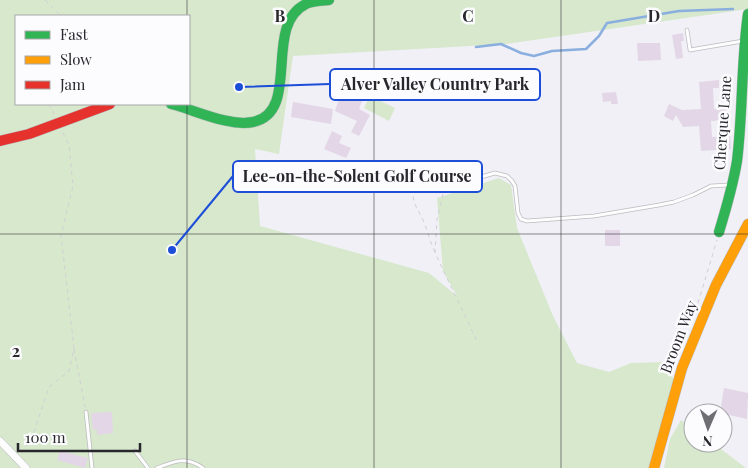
<svg xmlns="http://www.w3.org/2000/svg" width="748" height="468" font-family="'Playfair Display',serif">
  <style>
    .green { fill: #d7e8cd; fill-rule: evenodd }
    .lines { fill: none; stroke-linecap: round; stroke-linejoin: round }
    .stream { stroke: #8aafdf; stroke-width: 2.5 }
    .building { fill: #e3d6e6 }
    .lane-casing { stroke: #bcbbc0; stroke-width: 4.5 }
    .street-casing { stroke: #bcbbc0; stroke-width: 8 }
    .fast-casing { stroke: #bcbbc0; stroke-width: 11 }
    .slow-casing { stroke: #bcbbc0; stroke-width: 11 }
    .jam-casing { stroke: #bcbbc0; stroke-width: 11 }
    .path { stroke: #d0d0d3; stroke-width: 1; stroke-dasharray: 4 4; stroke-linecap: butt }
    .lane { stroke: #fdfdfe; stroke-width: 3 }
    .street { stroke: #fdfdfe; stroke-width: 7 }
    .fast { stroke: #30b455; stroke-width: 10 }
    .slow { stroke: #ff9f0a; stroke-width: 10 }
    .jam { stroke: #e5322d; stroke-width: 10 }
    .grid { fill: none; stroke: #28282c; stroke-width: 1; stroke-opacity: 0.55 }
    .labels { text-anchor: middle; stroke-width: 5; stroke-linejoin: round; paint-order: stroke }
    .street-label { font-size: 15px; fill: #28282c; stroke: #fcfcfe }
    .grid-label { font-size: 16px; text-anchor: middle; font-weight: bold; fill: #28282c; stroke: #fcfcfe; stroke-width: 5; stroke-linejoin: round; paint-order: stroke }
    .leader { fill: none; stroke: #1d4ed8; stroke-width: 2 }
    .callout-dot { fill: #1d4ed8; stroke: #fcfcfe; stroke-width: 2 }
    .callout { fill: #fcfcfe; stroke: #1d4ed8; stroke-width: 2 }
    .callout-label { font-size: 16px; text-anchor: middle; font-weight: bold; fill: #28282c }
  </style>
  <rect width="100%" height="100%" fill="#f0f0f6"/>
  <!-- green -->
  <path class="green" d="M0,0H748V9L506,44L293,56L279,154L255,149L260,226L429,273L457,296L443,271L437,198L499,178L511,185L517,228L553,316L577,363L609,372L631,363L662,362L675,381L654,468H0ZM16,16H189V104H16Z
    M370,96L395,108L389,121L364,108Z
    M681,420L693,429V443H713L746,468H664L670,439Z"/>
  <g class="lines">
    <!-- stream -->
    <path class="stream" d="M476,47L501,44L521,53L534,56L552,51L586,49L599,36L607,23L679,11L733,9"/>
  </g>
  <!-- building -->
  <path class="building" d="M683,33L684,41H681L683,58L676,59L672,35Z
    M637,43H660L661,60L638,61Z
    M719,80V88H713L714,109L726,108L727,120L711,121L712,137L730,136L731,149L701,151L699,126L683,127L676,115L673,121L664,116L669,104L682,110L701,109L699,82Z
    M616,92L618,104H611V101L603,102L602,93Z
    M350,95L362,101L359,109L370,115L359,136L351,132L357,121L335,111L339,99L347,101Z
    M293,102L333,109L331,124L291,117Z
    M332,131L342,136L339,143L351,148L346,158L324,149Z
    M605,230H620V246H605Z
    M724,388L748,393L747,419L720,413Z
    M112,412L113,433L97,435V430H93L91,413Z
    M60,451L88,458L85,468L57,460Z"/>
  <g class="lines">
    <!-- lane casing -->
    <g class="lane-casing">
      <path id="lane" d="M687,30L690,50L743,41
        M420,188L445,187L495,173L507,176L512,181L515,186L518,213L521,219L527,221L594,216L659,205L674,202L693,195L711,186L729,185
        M86,412L92,468
        M135,451L148,468
        M157,468C174,461 187,456 203,468"/>
    </g>
    <!-- street casing -->
    <g class="street-casing">
      <path id="street" d="M0,441L26,468"/>
    </g>
    <!-- fast casing -->
    <g class="fast-casing">
      <path id="fast" d="M171,104C195,110 229,127 253,122C302,112 262,25 306,4C313,1 321,1 329,0
        M719,232C726,209 733,185 737,161C743,112 741,63 748,14"/>
    </g>
    <!-- slow casing -->
    <g class="slow-casing">
      <path id="slow" d="M654,468L682,368L716,285L748,224"/>
    </g>
    <!-- jam casing -->
    <g class="jam-casing">
      <path id="jam" d="M0,141L29,134L110,104"/>
    </g>
    <!-- path -->
    <path class="path" d="M45,0L61,16
      M49,104L54,114
      M416,190L413,192C412,203 419,211 424,222C428,232 430,242 435,252
      M443,194L437,219L435,253L477,341
      M698,303L717,240
      M74,349L85,407
      M22,453L33,435L49,387L69,371L74,348L61,235L73,186L69,145L62,131"/>
    <!-- lane -->
    <use href="#lane" class="lane"/>
    <!-- street -->
    <use href="#street" class="street"/>
    <!-- fast -->
    <use href="#fast" class="fast"/>
    <!-- slow -->
    <use href="#slow" class="slow"/>
    <!-- jam -->
    <use href="#jam" class="jam"/>
  </g>
  <!-- grid -->
  <path class="grid" d="M187,0V16M374,0V468M561,0V468M187,104V468M0,234H748"/>
  <g class="labels">
    <!-- street labels -->
    <g class="street-label">
      <text transform="translate(723 123) rotate(-86)" y="5">Cherque Lane</text>
      <text transform="translate(679 337) rotate(-69)" y="5">Broom Way</text>
    </g>
  </g>
  <g class="grid-label">
    <text x="280" y="22">B</text>
    <text x="468" y="22">C</text>
    <text x="654" y="22">D</text>
    <text x="16" y="357">2</text>
  </g>
  <!-- callouts -->
  <path class="leader" d="M239 87L330 84M172 250L233 176"/>
  <g class="callout-dot">
    <circle cx="239" cy="87" r="5"/>
    <circle cx="172" cy="250" r="5"/>
  </g>
  <g class="callout">
    <rect x="330" y="69" width="210" height="31" rx="5"/>
    <rect x="233" y="161" width="249" height="31" rx="5"/>
  </g>
  <g class="callout-label">
    <text x="435" y="90">Alver Valley Country Park</text>
    <text x="357" y="182">Lee-on-the-Solent Golf Course</text>
  </g>
  <!-- legend -->
  <rect x="15" y="15" width="175" height="90" fill="#fcfcfe" stroke="#a7a7aa"/>
  <rect x="25" y="31" width="25" height="8" fill="#30b455" stroke="#a7a7aa"/>
  <text x="60" y="40" font-size="15" fill="#28282c">Fast</text>
  <rect x="25" y="56" width="25" height="8" fill="#ff9f0a" stroke="#a7a7aa"/>
  <text x="60" y="65" font-size="15" fill="#28282c">Slow</text>
  <rect x="25" y="81" width="25" height="8" fill="#e5322d" stroke="#a7a7aa"/>
  <text x="60" y="90" font-size="15" fill="#28282c">Jam</text>
  <!-- north arrow -->
  <g transform="translate(708 428) rotate(182)"><circle r="24" fill="#fcfcfe" stroke="#a7a7aa"/>
  <path d="M0-4L9 19L0 12L-9 19Z" fill="#6e6e73"/>
  <text y="-8" font-size="14" font-weight="bold" text-anchor="middle" fill="#28282c">N</text>
  </g>
  <!-- scale -->
  <path d="M18 443v8h122v-8" fill="none" stroke="#28282c" stroke-width="2.5"/>
  <text x="25" y="443" font-size="15" fill="#28282c" stroke="#fcfcfe" stroke-width="4" paint-order="stroke">100 m</text>
</svg>
